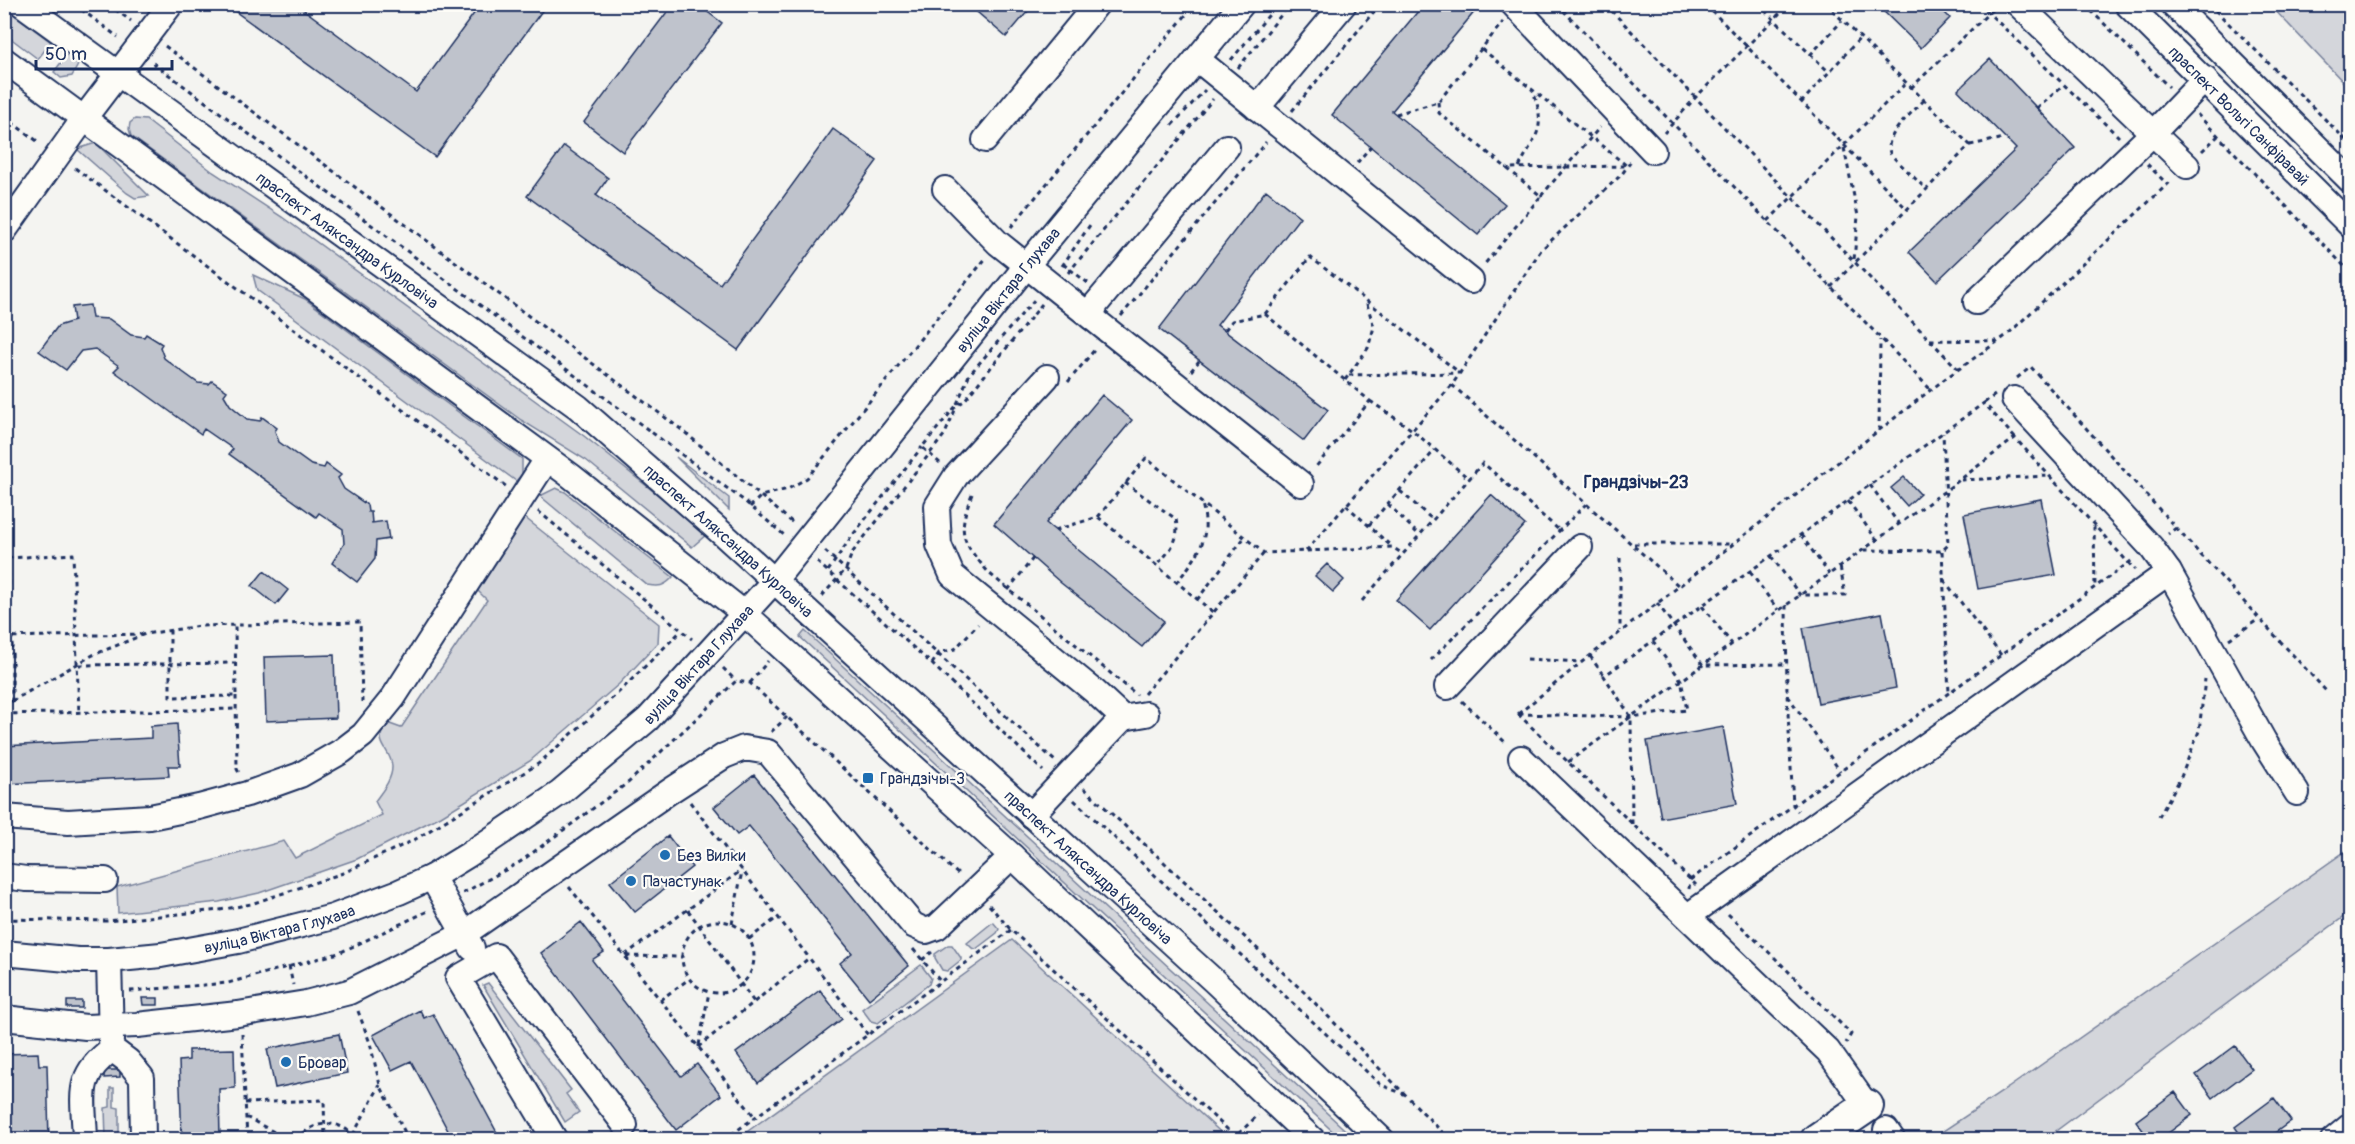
<svg xmlns="http://www.w3.org/2000/svg" width="2355" height="1144" font-family="Pangolin,sans-serif">
  <style>
    .green { fill: #d4d6db; stroke: #78829c; stroke-width: 1.5 }
    .building { fill: #bfc3cc; stroke: #1b2f5e; stroke-width: 1.5 }
    .lines { fill: none; stroke-linecap: round; stroke-linejoin: round }
    .minor-casing { stroke: #1b2f5e; stroke-width: 28 }
    .major-casing { stroke: #1b2f5e; stroke-width: 36 }
    .path { stroke: #1b2f5e; stroke-width: 3; stroke-dasharray: 4.5 4.5; stroke-linecap: butt }
    .minor { stroke: #fdfcf7; stroke-width: 24 }
    .major { stroke: #fdfcf7; stroke-width: 32 }
    .poi-dot { fill: #1f6fb2; stroke: #fdfcf7; stroke-width: 2 }
    .labels { text-anchor: middle; stroke-width: 4.5; stroke-linejoin: round; paint-order: stroke }
    .street-label { font-size: 16px; fill: #1b2f5e; stroke: #fdfcf7 }
    .poi-label { font-size: 16px; fill: #1b2f5e; stroke: #fdfcf7; text-anchor: start }
    .neighbourhood-label { font-size: 18px; font-weight: bold; fill: #1b2f5e; stroke: #fdfcf7 }
  </style>
  <rect width="100%" height="100%" fill="#f4f4f1"/>
  <filter id="ink" filterUnits="userSpaceOnUse"><feTurbulence type="fractalNoise" baseFrequency=".0167" numOctaves="2"/><feDisplacementMap in="SourceGraphic" scale="12" xChannelSelector="R" yChannelSelector="G"/><feConvolveMatrix kernelMatrix="1 2 1 2 8 2 1 2 1" color-interpolation-filters="sRGB"/></filter>
  <g filter="url(#ink)">
    <!-- green -->
    <path class="green" d="M2270,5H2350V89Z
      M5,8L51,42L38,59L5,34Z
      M68,53L74,57L78,65L72,76L61,78L54,72Z
      M135,119L146,120L213,172L282,217L584,436L707,534L692,547L586,460L521,420L131,136L129,129L130,123Z
      M96,143L149,196L135,198L127,193L77,149Z
      M253,275L305,299L522,459V474L516,481L257,290Z
      M676,457L729,498V510Z
      M556,488L565,492L673,577C664,587 659,587 647,585L540,496Z
      M524,517L659,624L658,643L619,684L530,761L441,816L357,859L259,893L219,902L118,913L117,887L284,841L295,858L382,815L375,801C382,791 392,780 392,767C392,748 371,745 387,723L401,728L487,600L475,588Z
      M805,631L1355,1139H1341L800,637Z
      M2350,848V912L2045,1139H1931L2008,1088Z
      M993,922L999,929L997,933L976,949L972,948L967,943Z
      M1012,940L1228,1139H737Z
      M948,945H952L961,958V960L947,971L942,970L935,958V954Z
      M921,965L931,978L929,984L878,1023L871,1021L862,1009Z
      M488,983L571,1090L566,1094L579,1112L565,1122L483,985Z
      M110,1088H114V1107L119,1108V1139H106L105,1108L110,1107Z"/>
    <!-- building -->
    <path class="building" d="M225,4H296L416,92L481,4H547L435,157Z
      M673,4H697L722,23L623,152L584,122Z
      M971,4H1034L1006,37L970,6Z
      M1424,4H1469L1476,10L1392,111L1505,204L1478,235L1332,115Z
      M1876,4H1936L1950,18L1921,48Z
      M1990,59L2075,148L1937,281L1909,252L2016,149L1958,90Z
      M833,129L877,161L738,350L527,196L564,146L608,178L596,195L720,284Z
      M1266,190L1300,217L1217,325L1328,410L1304,441L1159,329Z
      M90,305L92,318L109,319L131,335L144,337L146,334L162,344L160,347L164,358L173,365L198,383L209,384L212,381L227,391L224,395L230,405L247,419L260,421L262,417L277,428L275,431L279,442L311,465L324,468L326,464L341,475L338,478L344,489L367,505L368,512H371L372,523L386,521L389,539L376,541L375,559L357,582L332,563L344,544L343,529L319,513L316,517L229,454L233,449L204,429L201,434L114,371L119,366L95,349L81,351L66,370L39,351L58,326L74,321L72,307Z
      M1102,395L1132,420L1046,523L1164,621L1142,647L1061,583L994,524Z
      M1904,477L1920,494L1907,506L1891,488Z
      M1491,495L1525,525L1430,630L1396,600Z
      M2041,499L2056,575L1978,589L1964,514Z
      M1327,564L1344,580L1333,592L1315,576Z
      M264,571L288,590L276,605L252,586Z
      M1882,613L1896,688L1818,703L1803,628Z
      M334,655L336,718L266,721L264,657Z
      M177,724L180,766H168L169,776L4,784V746L151,738V726Z
      M1723,727L1737,804L1661,818L1647,741Z
      M754,775L909,966L869,999L840,963L852,953L749,826L737,835L714,807Z
      M668,836L692,867L635,912L610,882Z
      M581,922L604,952L592,960L681,1076L697,1064L721,1095L676,1130L541,953Z
      M820,990L842,1019L758,1083L736,1053Z
      M142,998H158V1005H143Z
      M67,1001H82V1008H67Z
      M420,1010L424,1018L433,1014L501,1140H453L411,1061L392,1070L373,1035Z
      M339,1034L347,1073L275,1088L267,1049Z
      M2235,1046L2252,1069L2213,1098L2196,1075Z
      M234,1049L235,1088L219,1089L220,1140H182L179,1061L189,1060V1050Z
      M38,1053L39,1065H47L49,1140H10L8,1090H4V1054Z
      M104,1070H120V1077L104,1078Z
      M2175,1092L2192,1115L2159,1140H2150L2136,1121Z
      M2274,1098L2291,1121L2265,1140H2244L2235,1127Z"/>
    <g class="lines">
      <!-- minor casing -->
      <g class="minor-casing">
        <g id="minor">
          <path id="s1" d="M22,4L578,407L725,536L1214,981L1382,1140"/>
          <path d="M1513,4L1653,151"/>
          <path d="M2018,4L2187,166"/>
          <path id="s2" d="M2127,4L2350,225"/>
          <path d="M2173,4L2350,180"/>
          <path d="M1197,59L1471,281"/>
          <path d="M4,60L571,476L745,614L1012,856L1313,1140"/>
          <path d="M1257,108L1344,4"/>
          <path d="M985,140L1097,4"/>
          <path d="M945,189L998,243L1301,484"/>
          <path d="M4,231L85,117L171,4"/>
          <path d="M1976,302L2153,133L2205,79"/>
          <path d="M1091,317L1096,304L1227,147"/>
          <path d="M1047,377L956,476L937,506L939,545L952,575L1094,691L1123,718L1146,714"/>
          <path d="M2014,399L2151,547L2169,572L2264,741L2297,793"/>
          <path d="M1447,687L1580,547"/>
          <path d="M1521,758L1828,1051L1867,1106"/>
          <path d="M1031,815L1123,718"/>
          <path d="M4,817L68,822L150,817L199,807L247,794L300,775L342,751L363,735L393,698L547,459"/>
          <path d="M4,876L26,879L105,880"/>
          <path d="M432,877L472,948"/>
          <path d="M1688,916L2169,572"/>
          <path id="s3" d="M4,953L78,960H109L161,955L238,941L333,917L399,892L432,877L468,855L560,793L648,719L774,581L1027,265L1242,4"/>
          <path d="M109,960L111,1040"/>
          <path d="M4,1018L86,1027L137,1025L238,1014L306,1003L349,992L464,934L670,791L724,756L744,748L768,752L913,925L926,931L937,927L1012,856"/>
          <path d="M112,1049L128,1061L142,1078L143,1140"/>
          <path d="M1886,1130L1893,1140"/>
          <path d="M85,1140C84,1097 74,1077 112,1049"/>
          <path d="M555,1140L458,978L496,956L625,1125"/>
          <path d="M2333,1140L2350,1126"/>
        </g>
      </g>
      <!-- major casing -->
      <g class="major-casing">
        <path id="major" d="M1817,1140L1867,1106"/>
      </g>
      <!-- path -->
      <path class="path" d="M74,4L118,37
        M108,4L131,21
        M1557,4L1931,390
        M1605,4L1958,369
        M1705,4L1907,209
        M1758,4L1829,72
        M1826,4L1970,145L1831,287
        M1979,4L2119,137
        M2084,4L2169,87
        M2209,4L2350,144
        M165,46L682,430L793,523
        M1482,49L1627,166L1506,168
        M1810,55L1842,21
        M1231,60L1278,4
        M153,63L743,500L784,535
        M1238,68L1290,4
        M1911,88L1998,4
        M1924,100C1912,114 1881,136 1891,155L1926,189
        M1438,102L1439,113L1541,196L1483,266
        M1801,103L1860,38
        M2037,109L2063,85
        M1292,111L1380,4
        M1396,114L1438,102L1503,22
        M2197,114L2350,272
        M4,117L40,143
        M1172,125L1205,90
        M1664,133L1695,98L1789,4
        M1970,145L2005,138
        M1844,148L1858,216L1854,260
        M2202,151L2218,136
        M1357,163L1371,146
        M2147,164L2167,184
        M1519,167C1536,134 1547,130 1533,91
        M75,168L507,487
        M1541,196L1600,127
        M1768,221L1906,83
        M1011,227L1195,4
        M1063,264L1088,283
        M1062,266L1090,225
        M1068,273L1213,99
        M1265,314L1310,257L1460,373L1349,375
        M1121,316L1266,142
        M1225,330L1232,321L1265,314L1370,401L1314,469
        M1930,340L1997,341
        M1191,371L1199,361
        M2017,378L2031,367L2176,528L2168,534
        M1345,380L1368,348L1374,327L1366,301
        M1068,382L1096,348
        M1452,385L1679,586
        M1370,401L1411,429L1469,479
        M1984,403L1995,395
        M957,404L969,375L1035,299
        M1879,431L1880,340
        M940,463L922,447L956,406L964,401L1042,304
        M1961,480L2050,476
        M4,482L8,485V538
        M1125,483L1176,519C1180,542 1170,550 1156,566
        M4,485H8L6,351
        M1870,485L1899,524
        M1400,491L1433,520
        M972,494C956,534 962,542 990,574L1137,695
        M1848,501L1877,540
        M1388,504L1419,535
        M1346,505L1392,547
        M750,507L761,496L788,489L807,478L986,258
        M538,511L692,639
        M1098,517L1146,458L1264,553L1392,547L1403,554L1483,463L1560,531
        M1369,525L1435,450
        M2094,526L2095,587
        M2176,528L2327,692
        M1055,530L1098,517L1214,613
        M1801,535L1829,574
        M1634,544H1732
        M1864,550L1942,551L1948,545L1943,433
        M825,551L1055,761
        M1306,551L1452,385L1541,250L1622,174L1632,160
        M1942,551L1949,693
        M1771,556L1800,595H1845L1840,566
        M4,557L8,558L12,637V701L4,708
        M8,558L73,554L79,714
        M1620,558V631
        M817,562L932,664L1043,771
        M828,571L852,536L922,447
        M1750,572L1778,610
        M1944,580L2001,655
        M1176,583C1197,557 1212,539 1202,504
        M1008,590L1034,557
        M822,596L846,569L852,553L945,434L955,410
        M1197,600L1244,538
        M1362,601L1402,555
        M1657,603L1703,665L1788,664
        M1786,605L1787,694L1793,805L1798,811
        M1702,606L1732,644
        M170,630V697L236,696L235,625
        M4,637L143,634
        M2229,639L2259,619
        M1590,656L1604,676
        M1527,659L1582,662
        M1431,660L1586,504
        M932,664L939,653L955,649L978,624
        M79,665L236,663
        M723,668L736,681
        M750,683L768,661
        M1144,694L1264,553
        M236,696L237,769L240,775
        M1788,696L1840,771
        M12,701L93,655L145,634L200,626L360,622L362,702
        M1462,701L1507,744
        M4,714L236,709
        M1518,714L1582,662L1946,378L2007,335L2171,181
        M1518,714L1696,885
        M1519,714L1631,717L1687,710L1681,680L1653,641
        M771,732L787,717
        M1568,762L1945,491L2015,438L2135,570
        M1084,788L1305,993L1450,1140
        M1074,800L1381,1085L1404,1094
        M690,802L868,1035
        M2159,817L2181,777L2199,731L2205,679
        M1632,824L1631,717L1604,676L1984,403L2015,438
        M569,887L755,1117
        M1689,889L1690,880L2134,559
        M463,893L520,862L629,782L736,681L750,683L961,877
        M989,905L1011,930L1239,1140
        M688,910L754,1002
        M1728,914L1775,958L1851,1034L1846,1043
        M4,919L107,921L220,910L251,904L343,873L414,840L538,764L619,692L681,631
        M682 957a36 36 0 1 1 72 0a36 36 0 1 1-72 0Z
        M732,924L742,871
        M749,939L778,917
        M913,949L941,982
        M625,955L742,870
        M626,956L682,957
        M922,960L932,952
        M289,966L293,985
        M130,991L228,983L339,953L428,911
        M660,1000L689,979
        M358,1011L370,1043L380,1085L409,1140
        M242,1034L247,1140
        M699,1045L709,992
        M698,1047L809,958
        M245,1103L324,1100L325,1140
        M246,1117L289,1140
        M645,1131L651,1140
        M353,1135L380,1085
        M297,1140C312,1120 342,1117 356,1140
        M724,1140L1011,930
        M1232,1140L1258,1115"/>
      <!-- minor -->
      <use href="#minor" class="minor"/>
      <!-- major -->
      <use href="#major" class="major"/>
    </g>
  </g>
  <!-- markers -->
  <g class="poi-dot">
    <rect x="862" y="772" width="12" height="12" rx="3"/>
    <circle cx="665" cy="855" r="6"/>
    <circle cx="631" cy="881" r="6"/>
    <circle cx="286" cy="1062" r="6"/>
  </g>
  <g class="labels">
    <!-- street labels -->
    <g class="street-label">
      <text dy="6" stroke="none"><textPath href="#s2" startOffset="158">праспект Вольгі Санфіравай</textPath></text>
      <text dy="6" stroke="none"><textPath href="#s1" startOffset="402">праспект Аляксандра Курловіча</textPath></text>
      <text dy="6" stroke="none"><textPath href="#s3" startOffset="1269">вуліца Віктара Глухава</textPath></text>
      <text dy="6" stroke="none"><textPath href="#s1" startOffset="888">праспект Аляксандра Курловіча</textPath></text>
      <text dy="6" stroke="none"><textPath href="#s3" startOffset="783">вуліца Віктара Глухава</textPath></text>
      <text dy="6" stroke="none"><textPath href="#s1" startOffset="1374">праспект Аляксандра Курловіча</textPath></text>
      <text dy="6" stroke="none"><textPath href="#s3" startOffset="279">вуліца Віктара Глухава</textPath></text>
    </g>
    <!-- poi labels -->
    <g class="poi-label">
      <text x="880" y="784">Грандзічы-3</text>
      <text x="677" y="861">Без Вилки</text>
      <text x="643" y="887">Пачастунак</text>
      <text x="298" y="1068">Бровар</text>
    </g>
    <!-- neighbourhood labels -->
    <g class="neighbourhood-label">
      <text x="1636" y="488">Грандзічы-23</text>
    </g>
  </g>
  <!-- margin -->
  <rect width="2355" height="1144" fill="none" stroke="#fdfcf7" stroke-width="24"/>
  <rect x="12" y="12" width="2331" height="1120" fill="none" stroke="#1b2f5e" stroke-width="2" filter="url(#ink)"/>
  <!-- scale -->
  <path d="M36 60v9h136v-9" fill="none" stroke="#1b2f5e" stroke-width="3"/>
  <text x="45" y="60" font-size="18" fill="#1b2f5e" stroke="#fdfcf7" stroke-width="4.5" paint-order="stroke">50 m</text>
</svg>
